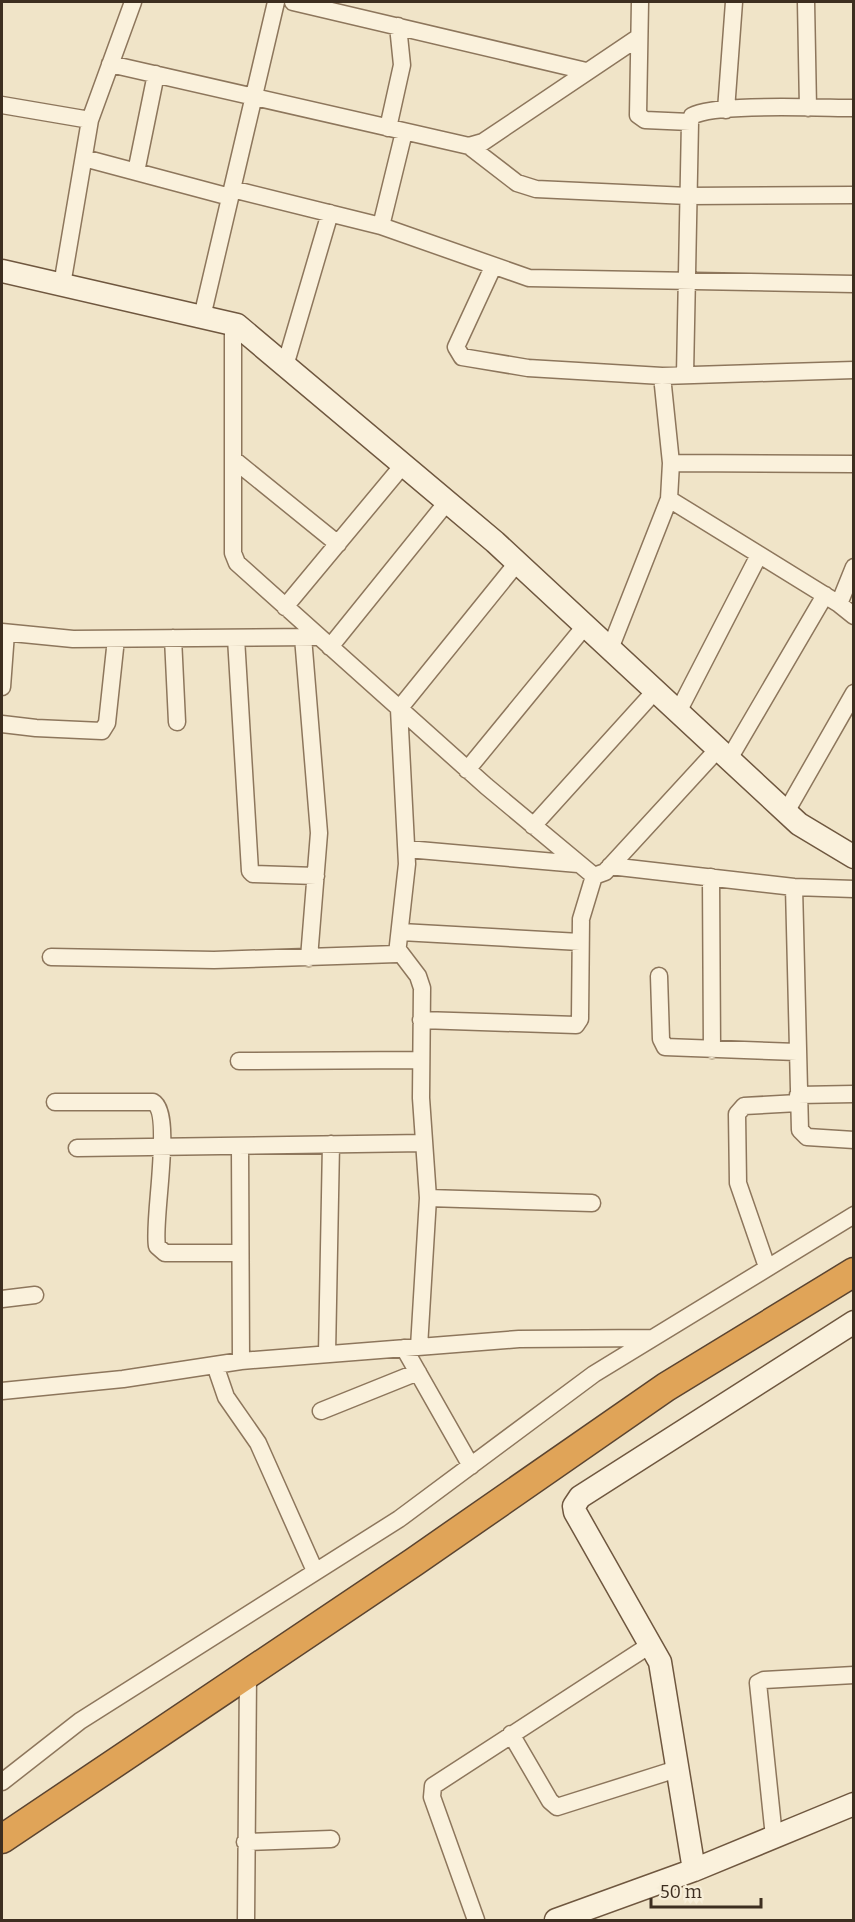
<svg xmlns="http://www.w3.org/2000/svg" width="855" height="1922" font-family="Bitter,serif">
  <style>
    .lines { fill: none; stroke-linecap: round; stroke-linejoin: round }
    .street-casing { stroke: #8d765c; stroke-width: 19 }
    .secondary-casing { stroke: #6f573f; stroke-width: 25 }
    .highway-casing { stroke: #5b4430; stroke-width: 31 }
    .street { stroke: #faf1dc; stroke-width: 16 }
    .secondary { stroke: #faf1dc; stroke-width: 22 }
    .highway { stroke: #e0a458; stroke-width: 28 }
  </style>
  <rect width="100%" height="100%" fill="#f0e4c8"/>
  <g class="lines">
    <!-- street casing -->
    <g class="street-casing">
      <path id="street" d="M293,2L586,71
        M640,2L638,115L645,120L690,122
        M806,2L808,108
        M110,64L469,146L483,142L639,37
        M2,105L90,120
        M726,110L734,2
        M388,128L402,65L398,26
        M469,146L517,183L536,189L688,196L854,195
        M84,158L230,197
        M136,172L156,74
        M232,189L381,226L529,278L854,284
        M381,226L404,132
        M493,267L456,347L462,357L528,368L662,376
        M62,285L90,120L133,2
        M202,317L276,2
        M233,324V553L237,563L486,786L594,876L605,872L718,749
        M285,366L330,213
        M854,370L662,376L671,463L854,464
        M685,375L690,122L692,116C715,103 821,108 854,108
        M233,459L338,544
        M669,499L839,604L854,616
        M839,604L854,567
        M285,607L403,465
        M2,632L73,639L314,637
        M303,637L319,833L309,958
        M173,638L177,722
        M236,638L250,871L253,874L316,876
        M330,647L447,502
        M610,649L669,499L671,463
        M2,687L6,633
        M678,712L759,555
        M2,724L36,728L102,731L107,723L116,639
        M729,759L825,595
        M467,770L585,626
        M786,812L854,693
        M533,826L655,691
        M407,849L578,864
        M610,866L794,887L854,889
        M711,877L712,1050
        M794,887L800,1130L807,1137L854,1140
        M401,932L580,942
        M399,951L418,976L422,988L421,1098L428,1198L419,1347
        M51,957L214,960L397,954L407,864L399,709L517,563
        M659,976L661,1039L665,1047L797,1052
        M421,1020L576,1025L580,1019L581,919L594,876
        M239,1061L421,1060
        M798,1095L854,1094
        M55,1102H153C174,1113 152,1221 157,1246L165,1253H240
        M240,1146L241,1361
        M77,1148L424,1143
        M428,1198L592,1203
        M767,1267L738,1183L737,1114L744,1106L798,1103
        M2,1299L35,1295
        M404,1348L471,1466
        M327,1354L331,1144
        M215,1365L226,1397L258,1443L315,1571
        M2,1391L123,1379L241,1361L519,1339L652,1338
        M321,1411L418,1372
        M511,1734L550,1801L557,1807L677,1769
        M2,1782L80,1721L399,1519L594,1374L854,1215
        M774,1837L758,1683L764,1680L854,1675
        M245,1842L331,1839
        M246,1920L248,1674
        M476,1920L432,1797L433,1786L650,1645"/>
    </g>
    <!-- secondary casing -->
    <g class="secondary-casing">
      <path id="secondary" d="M2,271L237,325L495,542L799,824L854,857
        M694,1870L660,1662L575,1512L574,1506L580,1497L854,1322
        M556,1920L694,1870L854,1804"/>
    </g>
    <!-- highway casing -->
    <g class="highway-casing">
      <path id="highway" d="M2,1839L414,1562L666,1387L854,1272"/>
    </g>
    <!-- street -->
    <use href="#street" class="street"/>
    <!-- secondary -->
    <use href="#secondary" class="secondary"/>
    <!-- highway -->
    <use href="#highway" class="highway"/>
  </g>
  <!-- border -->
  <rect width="855" height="1922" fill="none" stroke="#3d2e20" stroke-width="6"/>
  <!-- scale -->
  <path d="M651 1898v9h110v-9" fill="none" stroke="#3d2e20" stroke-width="3"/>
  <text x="660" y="1898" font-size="18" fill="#3d2e20" stroke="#f7eed8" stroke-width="4.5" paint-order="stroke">50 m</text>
</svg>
